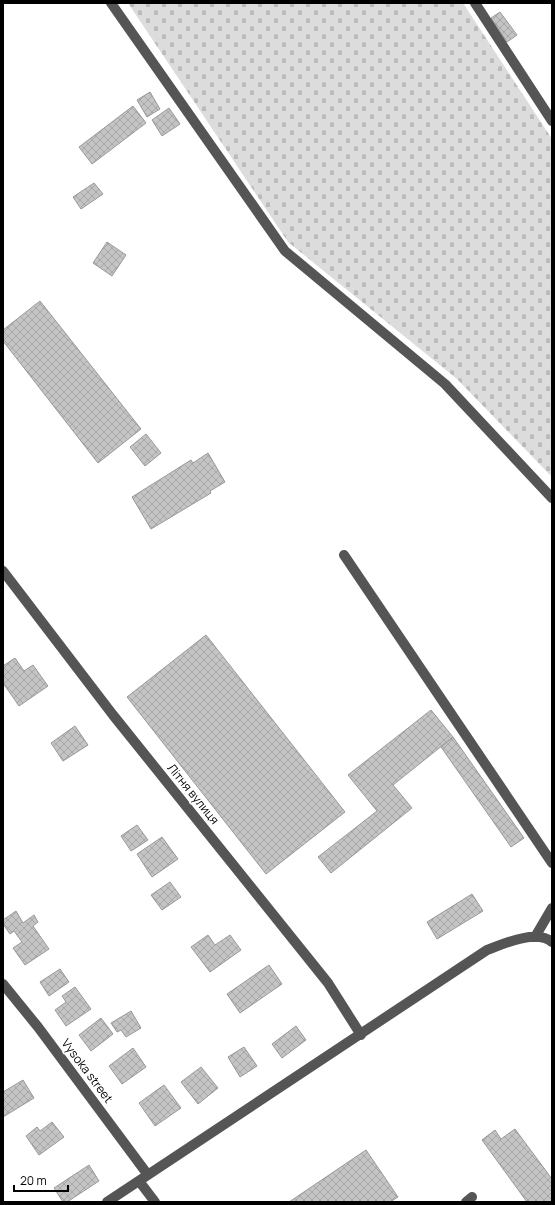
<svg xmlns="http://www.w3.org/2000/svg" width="555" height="1205" font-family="Manrope,sans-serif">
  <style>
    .cemetery { fill: url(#cemetery-stones) }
    .building { fill: url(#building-cross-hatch); stroke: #999 }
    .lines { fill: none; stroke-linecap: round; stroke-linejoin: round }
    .minor { stroke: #555; stroke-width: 10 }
    .labels { text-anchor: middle; stroke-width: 3.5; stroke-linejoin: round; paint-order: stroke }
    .street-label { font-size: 12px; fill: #000; stroke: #fff }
  </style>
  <defs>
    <pattern id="cemetery-stones" width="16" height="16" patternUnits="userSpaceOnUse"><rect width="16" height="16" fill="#dcdcdc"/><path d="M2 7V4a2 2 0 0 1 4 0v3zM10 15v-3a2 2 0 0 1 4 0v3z" fill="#bbb"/></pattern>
    <pattern id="building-cross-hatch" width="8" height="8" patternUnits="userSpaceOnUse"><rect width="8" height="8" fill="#c4c4c4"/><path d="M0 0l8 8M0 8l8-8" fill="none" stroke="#a7a7a7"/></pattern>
  </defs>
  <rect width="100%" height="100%" fill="#fff"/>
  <!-- cemetery -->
  <path class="cemetery" d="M128,3H463L552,139V477L457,379L288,242Z"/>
  <!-- building -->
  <path class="building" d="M500,12L517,35L507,42L491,18Z
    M150,92L160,109L147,117L137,100Z
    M133,106L146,123L92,164L79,147Z
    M169,108L180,124L162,136L152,120Z
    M94,183L103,194L81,209L73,197Z
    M107,242L126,255L112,276L93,263Z
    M40,301L141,429L98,463L3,341V330Z
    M146,434L161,453L145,466L130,447Z
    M208,453L225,482L210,491L211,493L151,529L132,497L191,460L193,463Z
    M206,635L345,812L266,874L127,697Z
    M15,658L24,671L33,665L48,686L19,706L3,683V666Z
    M431,710L453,737L393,785L412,808L331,873L318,857L377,811L348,775Z
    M75,726L88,745L63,761L51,743Z
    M453,737L524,838L511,847L441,747Z
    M137,825L148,840L131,851L121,836Z
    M162,837L178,859L152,877L137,854Z
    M170,882L181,897L162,910L151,895Z
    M472,894L483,911L437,939L427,922Z
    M16,911L23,923L34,915L38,922L33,926L49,949L25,965L13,948L22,942L14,931L10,934L3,924V920Z
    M208,935L215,945L230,935L241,950L210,972L191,947Z
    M269,965L282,984L240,1013L227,994Z
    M60,969L69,982L49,996L40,982Z
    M75,987L91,1009L66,1026L55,1010L66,1002L62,996Z
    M131,1011L141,1028L126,1037L121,1030L117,1032L111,1023Z
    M101,1018L113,1034L91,1051L79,1035Z
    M296,1026L306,1040L282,1058L272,1044Z
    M244,1047L257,1066L240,1077L228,1057Z
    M133,1048L146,1067L122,1084L109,1066Z
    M201,1067L218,1088L198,1104L181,1082Z
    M23,1080L34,1098L3,1117V1092Z
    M164,1085L181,1108L155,1126L139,1103Z
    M52,1122L64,1137L39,1155L26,1136L37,1127L40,1131Z
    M515,1129L552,1179V1202H527L482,1140L495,1130L501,1139Z
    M366,1150L398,1197L390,1202H289Z
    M89,1165L99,1181L67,1202H63L54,1188Z"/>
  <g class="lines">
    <!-- minor -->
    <path class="minor" d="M111,3L285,251L445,384L552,498
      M475,3L552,121
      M344,555L552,863
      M3,571L113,715L328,983L361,1035
      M535,937L552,908
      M3,984L38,1027L148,1175
      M139,1181L155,1202
      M107,1202L487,950C503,944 536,929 552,942
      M466,1202L472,1197"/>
  </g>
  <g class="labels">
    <!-- street labels -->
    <g class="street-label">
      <text transform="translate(193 794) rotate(51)" y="4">Літня вулиця</text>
      <text transform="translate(87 1071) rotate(53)" y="4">Vysoka street</text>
    </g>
  </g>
  <!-- border -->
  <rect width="555" height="1205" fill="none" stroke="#000000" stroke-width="8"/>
  <!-- scale -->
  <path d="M14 1185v6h54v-6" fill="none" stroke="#000000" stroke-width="2"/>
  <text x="20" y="1185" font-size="12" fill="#000000" stroke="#ffffff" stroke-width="3" paint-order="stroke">20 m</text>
</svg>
